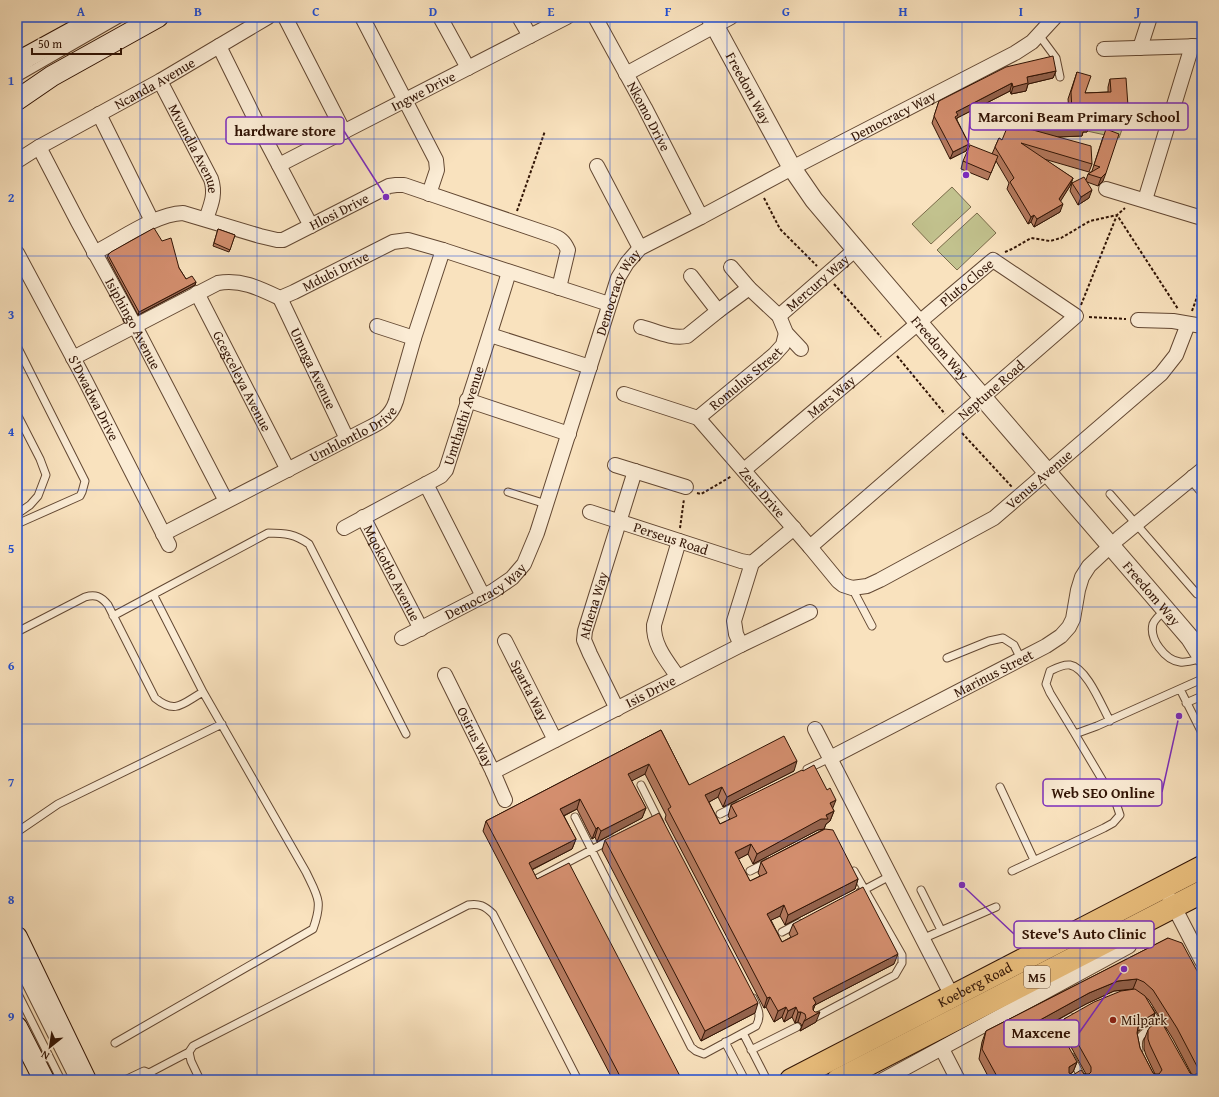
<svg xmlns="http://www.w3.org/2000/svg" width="1219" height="1097" font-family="'Gentium Book Plus',serif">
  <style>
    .green { fill: #c2c28e; stroke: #7a6b4a }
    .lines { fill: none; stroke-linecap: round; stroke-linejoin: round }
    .service-casing { stroke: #634833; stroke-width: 9 }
    .minor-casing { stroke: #634833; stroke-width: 16 }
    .tertiary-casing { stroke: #634833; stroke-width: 20 }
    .secondary-casing { stroke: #311405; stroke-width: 22 }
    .primary-casing { stroke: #311405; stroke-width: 24 }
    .path { stroke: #311405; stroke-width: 2; stroke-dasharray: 3 2; stroke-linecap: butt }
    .service { stroke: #fbecd5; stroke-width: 7 }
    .minor { stroke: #fbecd5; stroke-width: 14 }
    .tertiary { stroke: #fbecd5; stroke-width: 18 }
    .secondary { stroke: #fbecd5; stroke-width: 20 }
    .primary { stroke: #ecc17f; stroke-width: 22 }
    .wall { fill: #b57a5f; stroke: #311405; fill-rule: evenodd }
    .shaded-wall { fill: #94634d; stroke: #311405 }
    .building { fill: #d38e6e; stroke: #311405; fill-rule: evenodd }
    .grid { fill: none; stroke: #1d4ed8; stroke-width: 1; stroke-opacity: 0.55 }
    .poi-dot { fill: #8f2418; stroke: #fbecd5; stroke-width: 1.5 }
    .labels { text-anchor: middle; stroke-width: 3; stroke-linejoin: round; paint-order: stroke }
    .shield { fill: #fbecd5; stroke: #6e5543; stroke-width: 1 }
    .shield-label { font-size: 13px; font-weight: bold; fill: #311405 }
    .street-label { font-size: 14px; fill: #311405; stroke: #fbecd5 }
    .poi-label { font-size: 14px; fill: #311405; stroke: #fbecd5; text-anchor: start }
    .leader { fill: none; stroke: #7b2cbf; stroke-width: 1.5 }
    .callout-dot { fill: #7b2cbf; stroke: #fbecd5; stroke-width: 1.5 }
    .callout { fill: #fbecd5; stroke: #7b2cbf; stroke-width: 1.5 }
    .callout-label { font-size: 15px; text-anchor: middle; font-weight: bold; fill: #311405 }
    .neatline { fill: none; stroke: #1d4ed8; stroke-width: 1.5 }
    .grid-label { font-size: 13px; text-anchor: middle; font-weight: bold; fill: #1d4ed8 }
  </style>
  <rect width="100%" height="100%" fill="#f9e2be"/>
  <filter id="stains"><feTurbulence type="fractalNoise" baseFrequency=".005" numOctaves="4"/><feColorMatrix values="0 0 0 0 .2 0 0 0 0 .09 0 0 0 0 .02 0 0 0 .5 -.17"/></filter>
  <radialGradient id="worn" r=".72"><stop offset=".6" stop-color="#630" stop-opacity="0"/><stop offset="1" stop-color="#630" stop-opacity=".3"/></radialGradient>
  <!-- green -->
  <path class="green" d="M1111,114H1125L1127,115L1119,138L1087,131L1086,117L1111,116Z
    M952,187L971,207L931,244L912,224Z
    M977,213L996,233L957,270L937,250Z"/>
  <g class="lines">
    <!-- service casing -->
    <g class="service-casing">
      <path id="service" d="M1039,35L1056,58L1060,77
        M17,78L123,17
        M17,346L85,481L82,492L80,496L17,524
        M17,414L40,459L46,475L38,496L30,505L17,514
        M508,492L546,504
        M1110,494L1197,594
        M852,588L872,626
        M1166,610C1162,613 1155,619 1153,624C1149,639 1165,660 1180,662C1187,663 1195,660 1202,658
        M113,616L268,533C285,533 295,534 309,544L406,734
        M17,632L85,597C95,594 101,596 108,605L155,698C176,715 183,703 203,692
        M947,658L989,641L1003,638L1014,645L1021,659
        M1180,689L1202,733
        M1186,703L1202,696
        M1075,734L1050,693L1046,684L1050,671C1056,668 1063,664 1070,665C1087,668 1102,707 1110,721
        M807,769L830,758
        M641,785L660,823
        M1000,787L1034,860
        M720,814L738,805
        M575,817L691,1047L696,1051L704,1054L756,1026C762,1016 758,1008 753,998
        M17,832L58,804L222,724
        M750,871L768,862
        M1012,871L1104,828L1113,823L1120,815L1116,803L1075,734L1097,726L1202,679
        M536,879L612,839
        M921,890L941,930
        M860,892L890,876
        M782,932L799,923
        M922,939L996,907
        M17,966L74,1080
        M17,992L61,1080
        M1149,1010L1162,1030
        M814,1018L895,975L902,963V955L854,871
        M1057,1032L1054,1027L1071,1017
        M743,1033L767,1080
        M725,1042L745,1080
        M115,1043L313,929C323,901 318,897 306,872L203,692L154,596
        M751,1050L797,1027
        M1139,1050C1136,1035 1144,1033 1155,1027
        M189,1052L191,1061L200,1080
        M1071,1057L1083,1080
        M149,1073L189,1052L193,1046L468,905C479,903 485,906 493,914L578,1080
        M125,1080L144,1071L149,1073L156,1080"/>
    </g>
    <!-- minor casing -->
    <g class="minor-casing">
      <g id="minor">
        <path d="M285,17L344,132"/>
        <path d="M362,17L436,160L437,170L429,194"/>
        <path d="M440,17L468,68"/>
        <path d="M519,17L530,36"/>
        <path id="s1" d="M595,17L645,108L701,217"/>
        <path d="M219,46L261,131L311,226"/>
        <path d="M1140,48L1150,17"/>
        <path d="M1104,49L1200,46"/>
        <path d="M626,74L731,17"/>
        <path id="s2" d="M160,81L211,179C216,194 211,205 206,219"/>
        <path d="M99,114L152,221"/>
        <path id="s3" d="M39,147L78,222L135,326L226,501"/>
        <path id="s4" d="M17,161L39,147L160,81L268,17"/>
        <path id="s5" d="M279,165L567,17"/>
        <path d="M597,166L640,248"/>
        <path d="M1106,189L1202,218"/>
        <path d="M1145,200L1192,46"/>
        <path id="s6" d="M17,253L85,380L169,545"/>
        <path id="s7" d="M94,253C120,240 155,214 183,213L260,236L277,240H283L389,186L396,185H404L551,235C560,238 564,241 568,250L559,288"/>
        <path d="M731,267L749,288L779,316L786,333L801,349"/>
        <path d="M691,276L718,311"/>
        <path id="s8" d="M197,293L288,470"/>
        <path id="s9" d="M280,298L347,439"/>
        <path id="s10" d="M779,316L856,249"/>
        <path d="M1138,320L1173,321L1202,326"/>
        <path d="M377,326L414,338"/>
        <path d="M641,327C656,331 671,339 687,336L718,311L749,288"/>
        <path d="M490,335L590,367"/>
        <path id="s11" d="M73,358L218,283C241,279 259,288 280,298L294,292L393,242L408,240L443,250L609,304"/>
        <path id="s12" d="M624,394L698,418L810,547L838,581L843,585L852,588L867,586L880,580L994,518L1161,374L1176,355L1188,324"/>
        <path d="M467,400L569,434"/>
        <path id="s13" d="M698,418L774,355L783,345L786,333"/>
        <path d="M615,465L686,487"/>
        <path id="s14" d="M744,470L993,260L1076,316L810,547"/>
        <path d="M1193,477L1202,488"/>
        <path d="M426,484L483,596"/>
        <path id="s15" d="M590,512L741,561L752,563"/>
        <path id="s16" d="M363,517L421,629"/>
        <path id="s17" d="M344,528L426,484L441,476L446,470C467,404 489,338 509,272"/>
        <path id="s18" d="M163,534L359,433C376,424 390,420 396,401L414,338L443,250"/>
        <path id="s19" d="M402,638L493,591L512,578L524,564L537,533L618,278L627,263L640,248L701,217L792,168L1015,53L1032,42L1055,17"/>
        <path id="s20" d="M505,641L555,740"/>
        <path d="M741,645L736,634L734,621L752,563L794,528"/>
        <path id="s21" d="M445,675L493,772L505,800"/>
        <path d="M678,677C667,661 653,645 654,625L679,541"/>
        <path id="s22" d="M617,709L590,654L584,640L585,631L635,471"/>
        <path d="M815,729L952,996"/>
        <path id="s23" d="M830,758L1046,646L1061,636L1069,627L1073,619L1078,590L1082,577L1089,566L1119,538L1202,470"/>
        <path id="s24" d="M493,772L741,645L810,612"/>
        <path d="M1170,899L1202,961"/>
        <path d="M942,1049L958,1080"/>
        <path d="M883,1080L1129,946"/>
      </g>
    </g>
    <!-- tertiary casing -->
    <g class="tertiary-casing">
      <g id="tertiary">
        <path id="s25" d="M710,17L792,168L814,200C938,347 1065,492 1190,638L1202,657"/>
      </g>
    </g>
    <!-- secondary casing -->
    <g class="secondary-casing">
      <path id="secondary" d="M17,64L27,57L100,17
        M17,100L52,76L158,17
        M17,937L86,1080
        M17,1027L44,1080"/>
    </g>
    <!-- primary casing -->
    <g class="primary-casing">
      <g id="primary">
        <path id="s26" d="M791,1080L1202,867"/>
        <path d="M838,1080L1202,892"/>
      </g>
    </g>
    <!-- path -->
    <path class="path" d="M764,198L780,229L817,266
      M517,211L545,131
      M1005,252L1012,249L1031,238L1050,241L1061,238L1090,221L1117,215L1125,208
      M834,284L881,337
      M1081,305L1117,215L1178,309
      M1192,311L1202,283
      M1089,317L1126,319
      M897,356L945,414
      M962,433L1012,487
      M697,493L701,494L732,476
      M680,528L684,499"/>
    <!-- service -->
    <use href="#service" class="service"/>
    <!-- minor -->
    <use href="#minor" class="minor"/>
    <!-- tertiary -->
    <use href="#tertiary" class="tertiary"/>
    <!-- secondary -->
    <use href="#secondary" class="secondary"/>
    <!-- primary -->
    <use href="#primary" class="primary"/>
  </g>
  <!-- wall -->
  <path class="wall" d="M1056,71L1053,78L1028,84L1026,91L1011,94L1010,91L957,118V120L969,144L966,151L950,159L932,123L939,101Z
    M1077,72L1085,93L1108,92V87L1110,79L1125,114L1090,116L1087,132H1083L1082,136L1057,137L1092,164L1089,172L1044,159L1073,178L1070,186L1060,201V212L1034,227L1031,222L1028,224L1007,189L1009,183L996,161L988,180L961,169L963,161L992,154L999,138L1002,140L1028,129L1031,130V121L1033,113L1069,112L1068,99Z
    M1103,137V181L1098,186L1087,182L1089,198L1078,205L1070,191L1072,183L1086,180L1088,174L1092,171Z
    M218,229L235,235L229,252L213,246Z
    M162,241L186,279L196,282L195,285L138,315L107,257L108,255Z
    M661,730L689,785L794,771L723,807L718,797L709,802L720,824L730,819L728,816L731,805L803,771L833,809L834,811L830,821L826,824L824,829L858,879L855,889L785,925L780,916L771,920L782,942L791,937L789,934L793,924L894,964L815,1005L813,1010L816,1022L800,1031L802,1027L801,1024L798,1022L795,1023L792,1017L784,1022L782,1017L774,1022L766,1007L764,1008L665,819L666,815L645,774L631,781L646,808L642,818L597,842L595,837L592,839L577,809L564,816L576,839L572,849L532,870L537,879L682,1080H613L483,831L486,821ZM824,829L761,862L758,873L760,876L750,881L738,859L748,854L753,864L818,830Z
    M605,840L755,1013L701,1041L602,850Z
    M1168,938L1202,1080H990L979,1059L982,1042L986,1031ZM1126,990L1064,1019L1061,1029L1086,1074L1073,1075L1070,1074L1073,1072L1077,1062L1020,1040L1086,1004L1114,991ZM1145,997L1149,1000L1173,1039L1191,1073H1190L1148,1030L1144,1040V1049L1146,1055L1155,1074L1153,1073L1140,1048L1137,1033L1138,1031L1152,1023L1155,1013Z"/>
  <!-- shaded-wall -->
  <path class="shaded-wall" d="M1056,71L1053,78L1028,84L1026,91L1011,94L1013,87L1027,77Z
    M1012,83L1010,91L957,118L955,123L952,125L956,112Z
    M1128,106L1125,114L1086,117L1089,109Z
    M1090,124L1087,132H1083L1082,136L1031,138L1033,130Z
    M969,144L966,151L950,159L953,152Z
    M1106,173L1103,181L1098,186L1101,178Z
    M1073,178L1070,186L1057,207L1059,199Z
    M1092,190L1089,198L1078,205L1081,197Z
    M1063,204L1060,212L1034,227L1037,219Z
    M1034,215L1031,222L1028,224L1031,217Z
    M196,282L195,285L138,315L139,312Z
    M797,761L794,771L723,807L727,797Z
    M649,764L645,774L624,785L628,774Z
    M722,787L718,797L702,806L705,795Z
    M580,799L577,809L557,819L560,809Z
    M836,800L832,810L830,803Z
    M646,808L642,818L597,842L601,831Z
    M834,811L830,821L826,824L824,829L818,830L753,864L757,854Z
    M598,827L595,837L592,839L596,829Z
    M576,839L572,849L525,873L529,863Z
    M751,844L748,854L731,863L735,852Z
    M858,879L855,889L785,925L788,915Z
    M784,905L780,916L763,924L767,914Z
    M898,954L894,964L815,1005L812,1013L813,998Z
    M1137,979L1133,989L1114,991L1086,1004L1017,1042L1018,1034L1020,1031L1089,993L1118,981Z
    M770,997L766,1007L764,1008L767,998Z
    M758,1003L755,1013L701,1041L705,1031Z
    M786,1007L782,1017L774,1022L778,1011Z
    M796,1007L792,1017L784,1022L788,1011Z
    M798,1012H801L798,1022L795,1023Z
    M820,1012L816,1022L800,1031L804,1021Z
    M1155,1013L1152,1023L1138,1031L1134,1037L1138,1027L1142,1021Z
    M1077,1062L1073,1072L1065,1077L1069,1067Z"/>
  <!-- building -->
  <path class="building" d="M1053,56L1056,71L1027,77L1028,83L1013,87L1012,83L956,112L958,115L955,117L969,144L953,152L934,116L939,101L1006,67Z
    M1077,72L1091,76L1085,93L1111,92L1110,79L1126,78L1128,106L1089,109L1090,124L1085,125V128L1033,130L1091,146L1092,164L1021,143L1073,178L1059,199L1063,204L1037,219L1034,215L1031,217L1010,182L1014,178L995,147L999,138L1002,140L1009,123L1012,124L1014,121L1029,127L1028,129L1033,130V113L1072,111L1071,92Z
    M1106,129L1119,134L1106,173L1101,178L1088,174L1100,167L1094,165Z
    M970,145L998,156L991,173L963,161Z
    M1084,177L1092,190L1081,197L1072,183Z
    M154,228L162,241L171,238L179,268L186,279L192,276L196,282L139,312L108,255L111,252Z
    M218,229L235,235L230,250L214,243Z
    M661,730L689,785L784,736L797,761L727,797L722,787L705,795L720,824L737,816L731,805L802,770L803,771L814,765L827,790L830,788L836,800L830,803L834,811L826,815L828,819H821L757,854L751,844L735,852L750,881L767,873L761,862L825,829L833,830L858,879L788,915L784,905L767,914L774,927L782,942L798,934L793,924L863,887L898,954L813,998L816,1003L813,1006V1010L815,1012H820L804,1021L806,1018L805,1014L801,1012H798L796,1007L788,1011L786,1007L778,1011L770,997L767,998L668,809L671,807L649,764L628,774L646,808L601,831L598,827L596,829L580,799L560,809L576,839L529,863L537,879L569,863L682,1080H622L486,821Z
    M659,813L758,1003L705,1031L605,840Z
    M1168,938L1182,943L1202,980V1080H999L982,1049L986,1031ZM1137,979L1144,982L1153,990L1177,1028L1199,1070L1198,1073L1194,1075L1190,1073L1161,1021L1150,1027L1148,1030V1039L1150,1045L1162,1070L1159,1074H1155L1153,1073L1140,1048L1137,1033L1138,1027L1142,1021L1155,1013L1145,996L1135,989L1121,991L1094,1002L1064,1019L1091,1067V1072L1089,1074H1084L1081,1070L1073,1075L1069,1073V1067L1077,1062L1056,1024L1025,1040H1020L1018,1038V1034L1020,1031L1089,993L1118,981Z"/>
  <!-- grid -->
  <path class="grid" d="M140,17V1080M257,17V1080M374,17V1080M492,17V1080M610,17V1080M727,17V1080M844,17V1080M962,17V1080M1080,17V1080M17,139H1202M17,256H1202M17,373H1202M17,490H1202M17,607H1202M17,724H1202M17,841H1202M17,958H1202"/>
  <!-- markers -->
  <circle class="poi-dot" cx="1113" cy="1020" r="4"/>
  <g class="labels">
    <!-- shield labels -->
    <rect class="shield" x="1024" y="966" width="26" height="22" rx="3"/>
    <g class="shield-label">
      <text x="1037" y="982">M5</text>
    </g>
    <!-- street labels -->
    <g class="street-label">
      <text dy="5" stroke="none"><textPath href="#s4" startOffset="158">Ncanda Avenue</textPath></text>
      <text dy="5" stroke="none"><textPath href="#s25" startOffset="81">Freedom Way</textPath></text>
      <text dy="5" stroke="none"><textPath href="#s5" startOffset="162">Ingwe Drive</textPath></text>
      <text dy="5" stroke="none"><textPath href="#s19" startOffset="768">Democracy Way</textPath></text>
      <text dy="5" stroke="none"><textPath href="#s1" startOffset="113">Nkomo Drive</textPath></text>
      <text dy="5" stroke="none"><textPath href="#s2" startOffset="76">Mvundla Avenue</textPath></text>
      <text dy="5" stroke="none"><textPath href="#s7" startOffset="265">Hlosi Drive</textPath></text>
      <text dy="5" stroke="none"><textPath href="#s11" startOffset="290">Mdubi Drive</textPath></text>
      <text dy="5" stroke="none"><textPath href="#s10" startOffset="51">Mercury Way</textPath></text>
      <text dy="5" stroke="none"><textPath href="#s14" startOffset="291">Pluto Close</textPath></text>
      <text dy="5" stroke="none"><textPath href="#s19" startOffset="432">Democracy Way</textPath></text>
      <text dy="5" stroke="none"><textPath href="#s3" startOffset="200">Isiphingo Avenue</textPath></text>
      <text dy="5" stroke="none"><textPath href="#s25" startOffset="405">Freedom Way</textPath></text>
      <text dy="5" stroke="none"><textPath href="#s9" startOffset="78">Umnga Avenue</textPath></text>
      <text dy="5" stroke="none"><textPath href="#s13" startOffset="62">Romulus Street</textPath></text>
      <text dy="5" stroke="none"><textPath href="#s8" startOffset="99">Gcegceleya Avenue</textPath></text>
      <text transform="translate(991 390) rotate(-41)" y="5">Neptune Road</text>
      <text dy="5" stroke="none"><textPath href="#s14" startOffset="114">Mars Way</textPath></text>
      <text dy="5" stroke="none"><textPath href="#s6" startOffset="164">S'Dwadwa Drive</textPath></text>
      <text dy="5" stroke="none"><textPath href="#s17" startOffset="175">Umthathi Avenue</textPath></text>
      <text dy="5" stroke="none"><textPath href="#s18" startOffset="215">Umhlontlo Drive</textPath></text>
      <text dy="5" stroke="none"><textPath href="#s12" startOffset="527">Venus Avenue</textPath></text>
      <text dy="5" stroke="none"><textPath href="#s12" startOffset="176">Zeus Drive</textPath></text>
      <text dy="5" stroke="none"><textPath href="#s15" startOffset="85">Perseus Road</textPath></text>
      <text dy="5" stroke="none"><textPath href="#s16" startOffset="63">Mqokotho Avenue</textPath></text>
      <text dy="5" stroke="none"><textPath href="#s19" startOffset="96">Democracy Way</textPath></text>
      <text dy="5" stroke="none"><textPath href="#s25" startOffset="729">Freedom Way</textPath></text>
      <text dy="5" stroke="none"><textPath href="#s22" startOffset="112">Athena Way</textPath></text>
      <text dy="5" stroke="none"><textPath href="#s23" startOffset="184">Marinus Street</textPath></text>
      <text dy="5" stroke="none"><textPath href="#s20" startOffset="55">Sparta Way</textPath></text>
      <text dy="5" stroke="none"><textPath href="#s24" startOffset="177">Isis Drive</textPath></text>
      <text dy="5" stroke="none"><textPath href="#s21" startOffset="69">Osirus Way</textPath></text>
      <text dy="5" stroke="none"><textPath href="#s26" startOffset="207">Koeberg Road</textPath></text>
    </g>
    <!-- poi labels -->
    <g class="poi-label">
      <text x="1121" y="1025">Milpark</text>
    </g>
  </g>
  <!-- callouts -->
  <path class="leader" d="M966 175L970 117M386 197L344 131M1179 716L1162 792M962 885L1014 934M1124 969L1079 1033"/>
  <g class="callout-dot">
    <circle cx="966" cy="175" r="4"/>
    <circle cx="386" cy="197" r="4"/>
    <circle cx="1179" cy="716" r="4"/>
    <circle cx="962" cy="885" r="4"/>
    <circle cx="1124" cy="969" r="4"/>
  </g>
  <g class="callout">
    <rect x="970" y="103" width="218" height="27" rx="4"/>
    <rect x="226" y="117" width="118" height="27" rx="4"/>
    <rect x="1043" y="779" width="119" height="27" rx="4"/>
    <rect x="1014" y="921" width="140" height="27" rx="4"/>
    <rect x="1004" y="1020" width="75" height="27" rx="4"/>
  </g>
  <g class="callout-label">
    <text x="1079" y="122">Marconi Beam Primary School</text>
    <text x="285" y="136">hardware store</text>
    <text x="1103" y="798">Web SEO Online</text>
    <text x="1084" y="939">Steve'S Auto Clinic</text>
    <text x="1041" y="1038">Maxcene</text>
  </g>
  <!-- margin -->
  <rect width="1219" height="1097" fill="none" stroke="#f9e2be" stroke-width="44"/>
  <!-- north arrow -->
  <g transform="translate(50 1047) rotate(210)" stroke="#fbecd5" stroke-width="3" paint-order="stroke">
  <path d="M0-3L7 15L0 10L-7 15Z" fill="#311405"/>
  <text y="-6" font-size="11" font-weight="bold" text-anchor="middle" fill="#311405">N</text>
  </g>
  <!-- scale -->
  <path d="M32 48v6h89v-6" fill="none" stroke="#311405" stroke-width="2"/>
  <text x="38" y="48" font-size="12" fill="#311405" stroke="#fbecd5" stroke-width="3" paint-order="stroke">50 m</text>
  <rect x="22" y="22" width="1175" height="1053" class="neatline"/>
  <g class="grid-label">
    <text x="81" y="16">A</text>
    <text x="198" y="16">B</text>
    <text x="316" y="16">C</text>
    <text x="433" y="16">D</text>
    <text x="551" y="16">E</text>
    <text x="668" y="16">F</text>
    <text x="786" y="16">G</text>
    <text x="903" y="16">H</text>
    <text x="1021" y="16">I</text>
    <text x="1138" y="16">J</text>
    <text x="11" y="85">1</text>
    <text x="11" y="202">2</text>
    <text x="11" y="319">3</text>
    <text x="11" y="436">4</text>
    <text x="11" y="553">5</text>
    <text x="11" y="670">6</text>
    <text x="11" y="787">7</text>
    <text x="11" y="904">8</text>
    <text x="11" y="1021">9</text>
  </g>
  <rect width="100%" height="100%" filter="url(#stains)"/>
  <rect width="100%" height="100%" fill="url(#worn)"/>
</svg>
